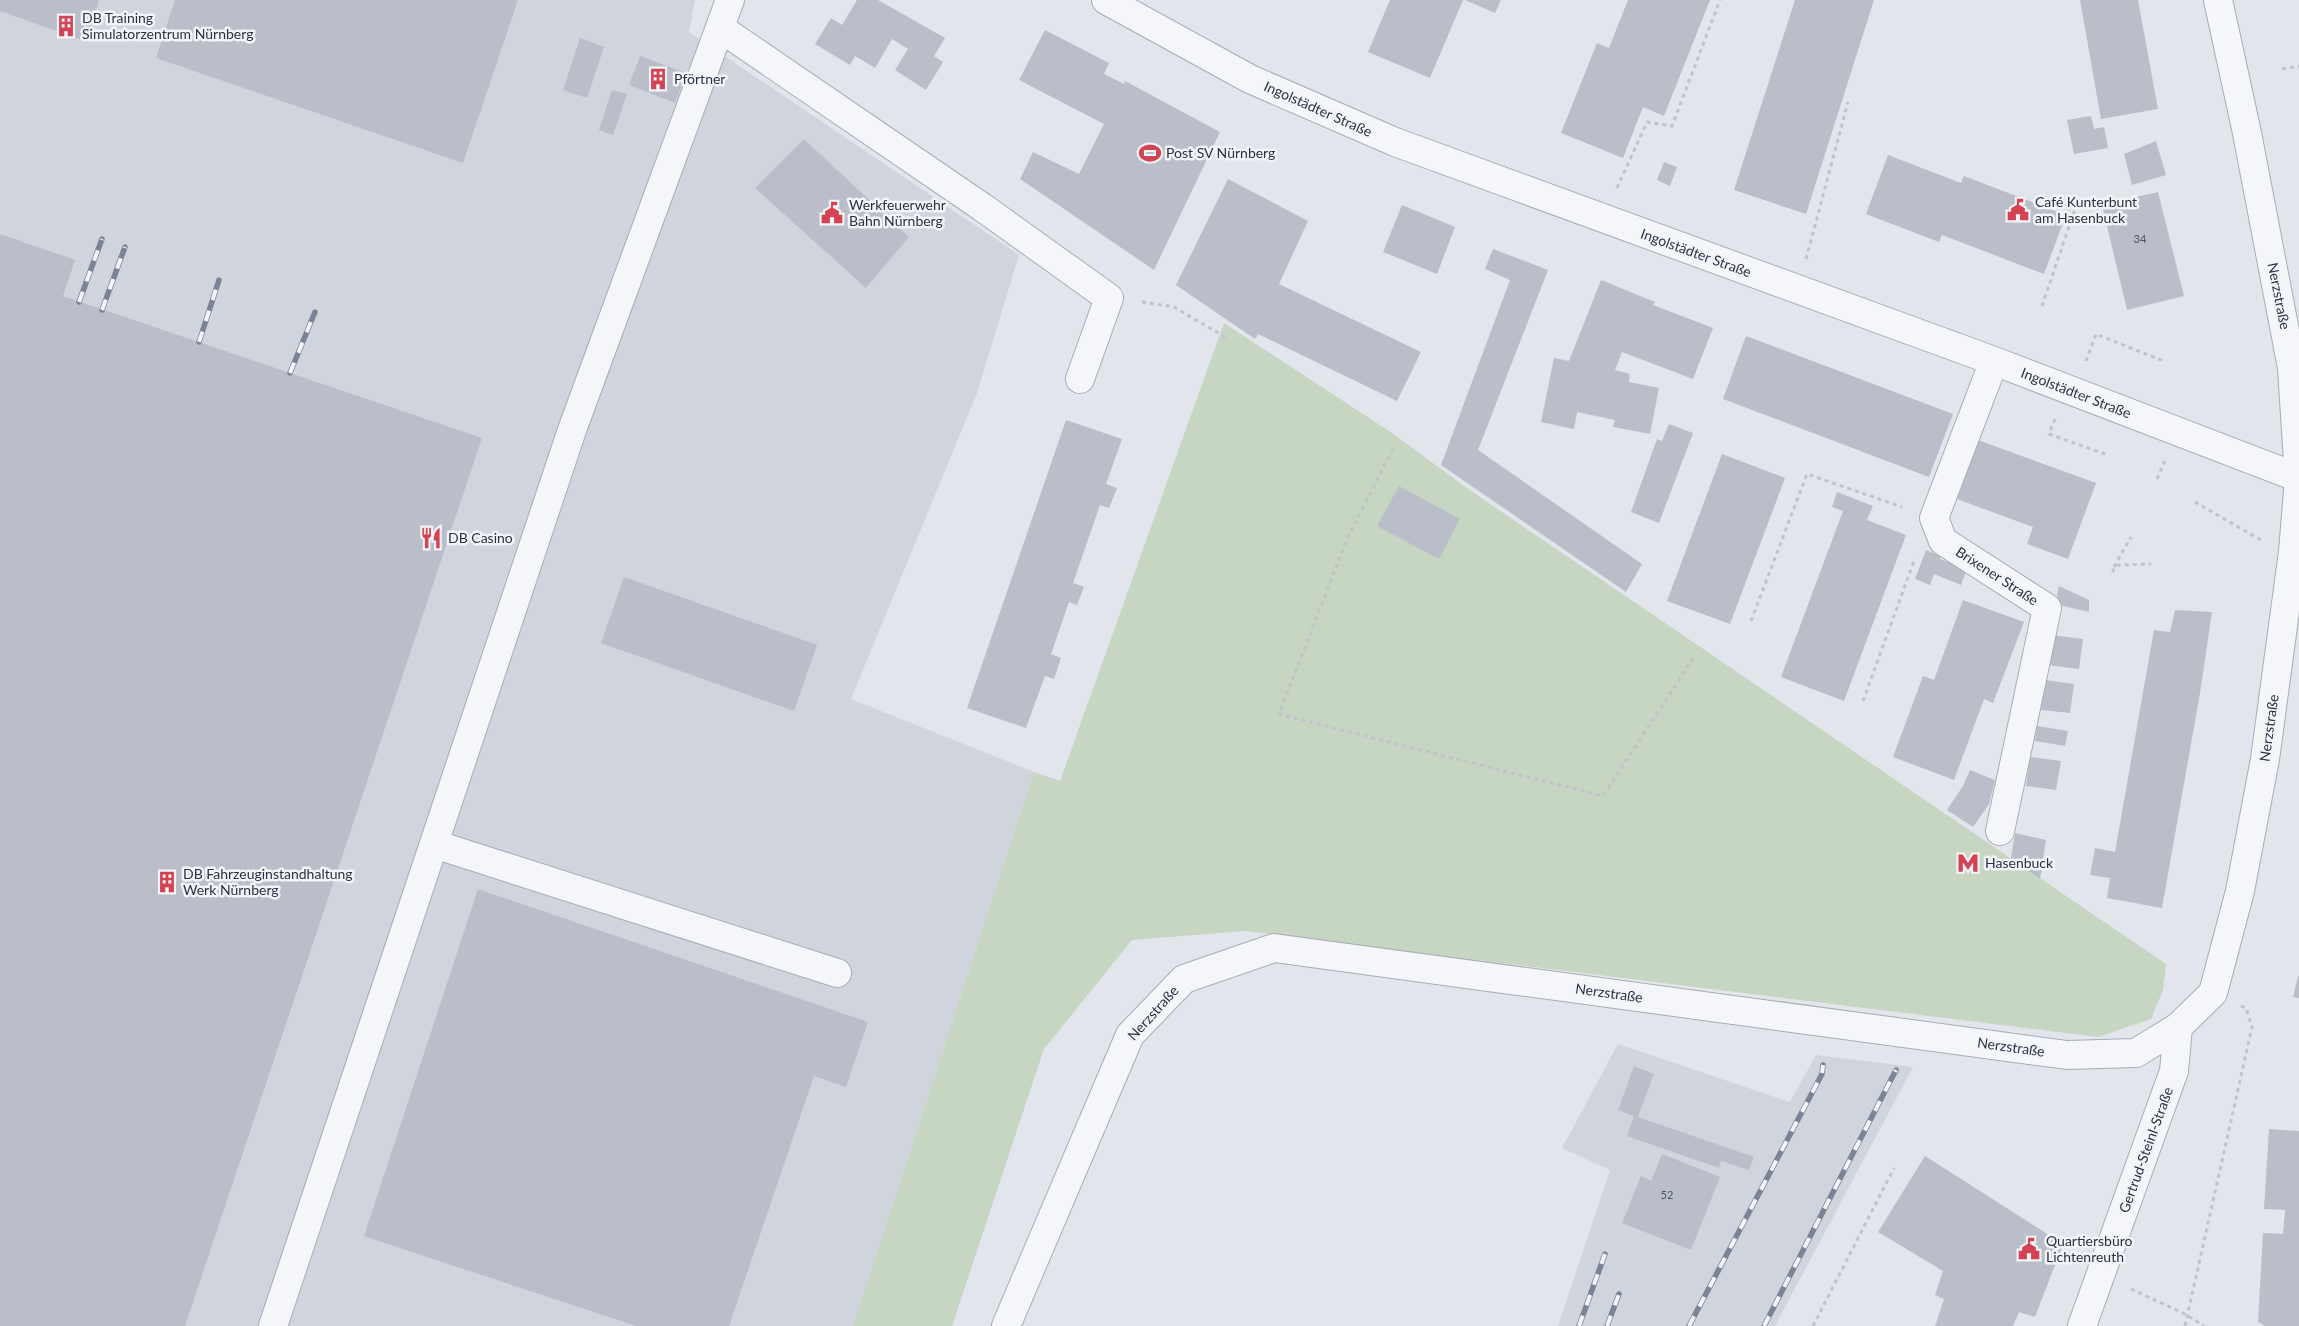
<svg xmlns="http://www.w3.org/2000/svg" width="2299" height="1326" font-family="Lato,sans-serif">
  <style>
    .built { fill: #d0d4dd }
    .green { fill: #c7d5c3 }
    .building { fill: #b9bec9 }
    .lines { fill: none; stroke-linecap: round; stroke-linejoin: round }
    .minor-casing { stroke: #a7acb6; stroke-width: 30 }
    .path { stroke: #c0c3ca; stroke-width: 3; stroke-dasharray: 4 4; stroke-linecap: butt }
    .minor { stroke: #f5f6f9; stroke-width: 28 }
    .rail-casing { stroke: #7b8496; stroke-width: 5.5 }
    .rail { stroke: #f2f4f8; stroke-width: 4; stroke-dasharray: 11; stroke-linecap: butt }
    .labels { text-anchor: middle; stroke-width: 5; stroke-linejoin: round; paint-order: stroke }
    .number-label { font-size: 11px; fill: #4d5565 }
    .poi-label { font-size: 14px; fill: #293244; stroke: #f2f4f8; text-anchor: start }
    .street-label { font-size: 14px; fill: #293244; stroke: #f2f4f8 }
  </style>
  <rect width="100%" height="100%" fill="#e2e5eb"/>
  <!-- built -->
  <path class="built" d="M0,0H695L689,32L1019,255L977,393L851,699L1034,772L853,1326H0Z
    M1618,1044L1790,1102L1816,1055L1913,1067L1775,1326H1558L1610,1170L1562,1148Z"/>
  <!-- green -->
  <path class="green" d="M1224,323L1392,433L1471,491L2166,964L2163,990L2151,1019L2098,1037L1245,931L1132,940L1044,1049L952,1326H853L1034,772L1060,781Z"/>
  <!-- building -->
  <path class="building" d="M0,0H99L85,41L0,11Z
    M175,0H518L463,163L156,58Z
    M857,0H878L945,38L934,56L943,62L926,90L895,70L908,49L892,39L875,68L855,56L850,65L815,44L831,18L842,25Z
    M1390,0H1463L1430,78L1368,52Z
    M1465,0H1501L1495,13Z
    M1628,0H1710L1664,116L1643,107L1623,158L1561,133L1597,43L1609,48Z
    M1795,0H1874L1806,214L1734,190Z
    M2080,0H2138L2158,109L2101,119Z
    M1045,30L1109,63L1104,74L1124,84L1125,81L1220,132L1154,270L1020,179L1033,152L1079,174L1104,124L1019,80Z
    M580,38L604,47L587,98L563,90Z
    M640,56L686,73L675,103L629,85Z
    M612,90L627,94L613,135L599,130Z
    M2091,116L2094,129L2104,127L2108,148L2074,154L2067,120Z
    M804,139L909,237L866,288L755,188Z
    M2156,141L2166,175L2132,185L2124,154Z
    M1888,155L1961,183L1964,176L2066,215L2044,274L1942,235L1939,242L1866,214Z
    M1664,162L1677,167L1670,186L1657,180Z
    M1228,179L1308,221L1279,284L1421,352L1397,401L1258,334L1255,339L1176,285Z
    M2158,192L2184,296L2127,310L2102,205Z
    M1402,205L1455,227L1437,274L1383,252Z
    M0,234L75,260L63,296L482,438L185,1326H0Z
    M1493,249L1548,270L1478,450L1642,564L1626,592L1441,465L1510,280L1485,269Z
    M1601,280L1655,302L1653,305L1713,328L1693,379L1622,352L1615,370L1630,374L1629,382L1659,388L1650,434L1613,427L1615,420L1577,412L1574,429L1541,422L1554,358L1569,361Z
    M1746,336L1953,414L1929,477L1723,399Z
    M1066,420L1122,439L1106,484L1117,488L1109,508L1100,505L1073,583L1084,587L1077,605L1069,602L1051,654L1061,658L1054,679L1045,676L1026,728L967,708Z
    M1669,424L1693,433L1659,523L1631,512L1657,439L1662,441Z
    M1978,440L2096,483L2068,559L2027,544L2033,527L1957,499Z
    M1722,454L1785,478L1730,624L1667,601Z
    M1399,486L1460,519L1439,559L1377,526Z
    M1837,492L1873,506L1867,520L1906,535L1844,701L1781,677L1843,511L1832,507Z
    M1926,550L1941,556L1940,559L1967,569L1961,585L1934,574L1930,585L1915,579Z
    M624,577L817,645L794,711L601,643Z
    M2059,586L2089,600V612L2055,604Z
    M1963,600L2024,622L1993,703L1984,699L1954,780L1893,757L1923,676L1934,680Z
    M2175,610L2212,612L2200,693L2162,908L2107,898L2110,878L2090,875L2095,848L2115,852L2154,630L2170,632Z
    M2051,635L2083,639L2079,669L2047,665Z
    M2045,680L2074,684L2070,713L2041,710Z
    M2037,726L2068,731L2065,746L2035,741Z
    M2030,757L2061,761L2056,790L2026,786Z
    M1970,770L1995,780L1989,804L1973,827L1947,810L1963,786Z
    M2015,833L2046,840L2040,879L2011,858Z
    M478,889L868,1022L846,1087L814,1076L729,1326H636L364,1236Z
    M2298,976H2299V998L2293,997Z
    M1634,1066L1654,1074L1638,1117L1754,1157L1749,1170L1721,1161L1719,1168L1627,1136L1634,1116L1618,1110Z
    M2269,1129L2299,1131V1326H2265L2258,1322L2263,1233L2283,1234L2285,1210L2264,1209Z
    M1662,1154L1720,1177L1691,1250L1622,1223L1641,1176L1651,1181Z
    M1925,1156L2063,1244L2035,1317L2019,1312L2013,1326H1935L1944,1299L1935,1295L1943,1271L1878,1232Z"/>
  <g class="lines">
    <!-- minor casing -->
    <g class="minor-casing">
      <path id="minor" d="M1106,0L1250,79L1395,142L1994,361L2299,478
        M720,28L982,207L1109,298L1080,379
        M1994,361L1934,518L1943,541L2047,608L2000,831
        M434,844L837,973
        M273,1326L572,430L730,0
        M1006,1326L1130,1035L1184,979L1274,948L2067,1055L2136,1053L2178,1027L2213,993L2240,891L2265,759L2293,552L2299,478L2292,368L2247,133L2218,0
        M2082,1326L2174,1071L2178,1027"/>
    </g>
    <!-- path -->
    <path class="path" d="M2282,69L2299,66
      M1617,188L1647,122L1672,126L1720,0
      M1806,259L1848,102
      M1142,302L1174,307L1227,338
      M2042,306L2074,212L2055,202
      M2086,361L2096,334L2166,362
      M2055,419L2049,434L2105,454
      M1393,449L1347,539L1279,714L1603,796L1695,656
      M2157,479L2165,461
      M2195,502L2261,540
      M2114,567L2131,537
      M2112,572L2118,565L2151,564
      M1751,621L1807,474L1902,507
      M1863,701L1915,558
      M2131,1289L2187,1315L2204,1326
      M1813,1326L1894,1168
      M2185,1326L2252,1027L2246,1008L2241,1006"/>
    <!-- minor -->
    <use href="#minor" class="minor"/>
    <!-- rail casing -->
    <g class="rail-casing">
      <path id="rail" d="M79,302L102,239
        M102,310L125,247
        M199,342L219,280
        M290,373L315,312
        M1579,1326L1605,1254
        M1607,1326L1619,1294
        M1689,1326L1822,1074L1823,1065
        M1764,1326L1896,1070"/>
    </g>
    <!-- rail -->
    <use href="#rail" class="rail"/>
  </g>
  <!-- icons -->
  <defs>
    <g id="building-bare" transform="scale(1.725)"><path d="M-4-6H4V6H1V3H-1V6H-4ZM-2.5-4.3h1.7v1.8h-1.7ZM.8-4.3h1.7v1.8H.8ZM-2.5-1h1.7V.8h-1.7ZM.8-1h1.7V.8H.8Z" fill="#d44354" stroke="#f2f4f8" stroke-width="2.5" paint-order="stroke"/></g>
    <g id="stadium-bare" transform="scale(1.725)"><path d="M0-5a6.5 5 0 1 0 0 10a6.5 5 0 1 0 0-10ZM-3.5-1.8h7v3.6h-7Z" fill="#d44354" stroke="#f2f4f8" stroke-width="2.5" paint-order="stroke"/></g>
    <g id="civic-bare" transform="scale(1.725)"><path d="M-.6-6.5H3V-4.5H.6V-3L4-1V1h2V6H-6V1h2V-1L-.6-3ZM-1.2 2.5V6h2.4V2.5Z" fill="#d44354" stroke="#f2f4f8" stroke-width="2.5" paint-order="stroke"/></g>
    <g id="restaurant-bare" transform="scale(1.725)"><path d="M-5-6h1v4h1v-4h1v4h1v-4h1v5L-1.5 .5V6h-2V.5L-5-1ZM5-6V6H3V1.5H1.5Q1.5-4 5-6Z" fill="#d44354" stroke="#f2f4f8" stroke-width="2.5" paint-order="stroke"/></g>
    <g id="metro-bare" transform="scale(1.725)"><path d="M-5.5 5V-5H-3L0 0L3-5H5.5V5H3V-.5L0 4L-3-.5V5Z" fill="#d44354" stroke="#f2f4f8" stroke-width="2.5" paint-order="stroke"/></g>
  </defs>
  <g fill-rule="evenodd">
    <use href="#building-bare" x="66" y="26"/>
    <use href="#building-bare" x="658" y="79"/>
    <use href="#stadium-bare" x="1150" y="153"/>
    <use href="#civic-bare" x="2018" y="210"/>
    <use href="#civic-bare" x="832" y="213"/>
    <use href="#restaurant-bare" x="431" y="538"/>
    <use href="#metro-bare" x="1968" y="863"/>
    <use href="#building-bare" x="167" y="882"/>
    <use href="#civic-bare" x="2029" y="1249"/>
  </g>
  <g class="labels">
    <!-- number labels -->
    <g class="number-label">
      <text x="2140" y="243">34</text>
      <text x="1667" y="1199">52</text>
    </g>
    <!-- poi labels -->
    <g class="poi-label">
      <text x="82" y="23">DB Training<tspan x="82" dy="16">Simulatorzentrum Nürnberg</tspan></text>
      <text x="674" y="84">Pförtner</text>
      <text x="1166" y="158">Post SV Nürnberg</text>
      <text x="2035" y="207">Café Kunterbunt<tspan x="2035" dy="16">am Hasenbuck</tspan></text>
      <text x="849" y="210">Werkfeuerwehr<tspan x="849" dy="16">Bahn Nürnberg</tspan></text>
      <text x="448" y="543">DB Casino</text>
      <text x="1985" y="868">Hasenbuck</text>
      <text x="183" y="879">DB Fahrzeuginstandhaltung<tspan x="183" dy="16">Werk Nürnberg</tspan></text>
      <text x="2046" y="1246">Quartiersbüro<tspan x="2046" dy="16">Lichtenreuth</tspan></text>
    </g>
    <!-- street labels -->
    <g class="street-label">
      <text transform="translate(1318 109) rotate(24)" y="5">Ingolstädter Straße</text>
      <text transform="translate(1696 253) rotate(20)" y="5">Ingolstädter Straße</text>
      <text transform="translate(2279 296) rotate(79)" y="5">Nerzstraße</text>
      <text transform="translate(2076 393) rotate(21)" y="5">Ingolstädter Straße</text>
      <text transform="translate(1997 576) rotate(33)" y="5">Brixener Straße</text>
      <text transform="translate(2269 728) rotate(-82)" y="5">Nerzstraße</text>
      <text transform="translate(1609 993) rotate(8)" y="5">Nerzstraße</text>
      <text transform="translate(1153 1013) rotate(-48)" y="5">Nerzstraße</text>
      <text transform="translate(2011 1047) rotate(8)" y="5">Nerzstraße</text>
      <text transform="translate(2146 1150) rotate(-70)" y="5">Gertrud-Steinl-Straße</text>
    </g>
  </g>
</svg>
